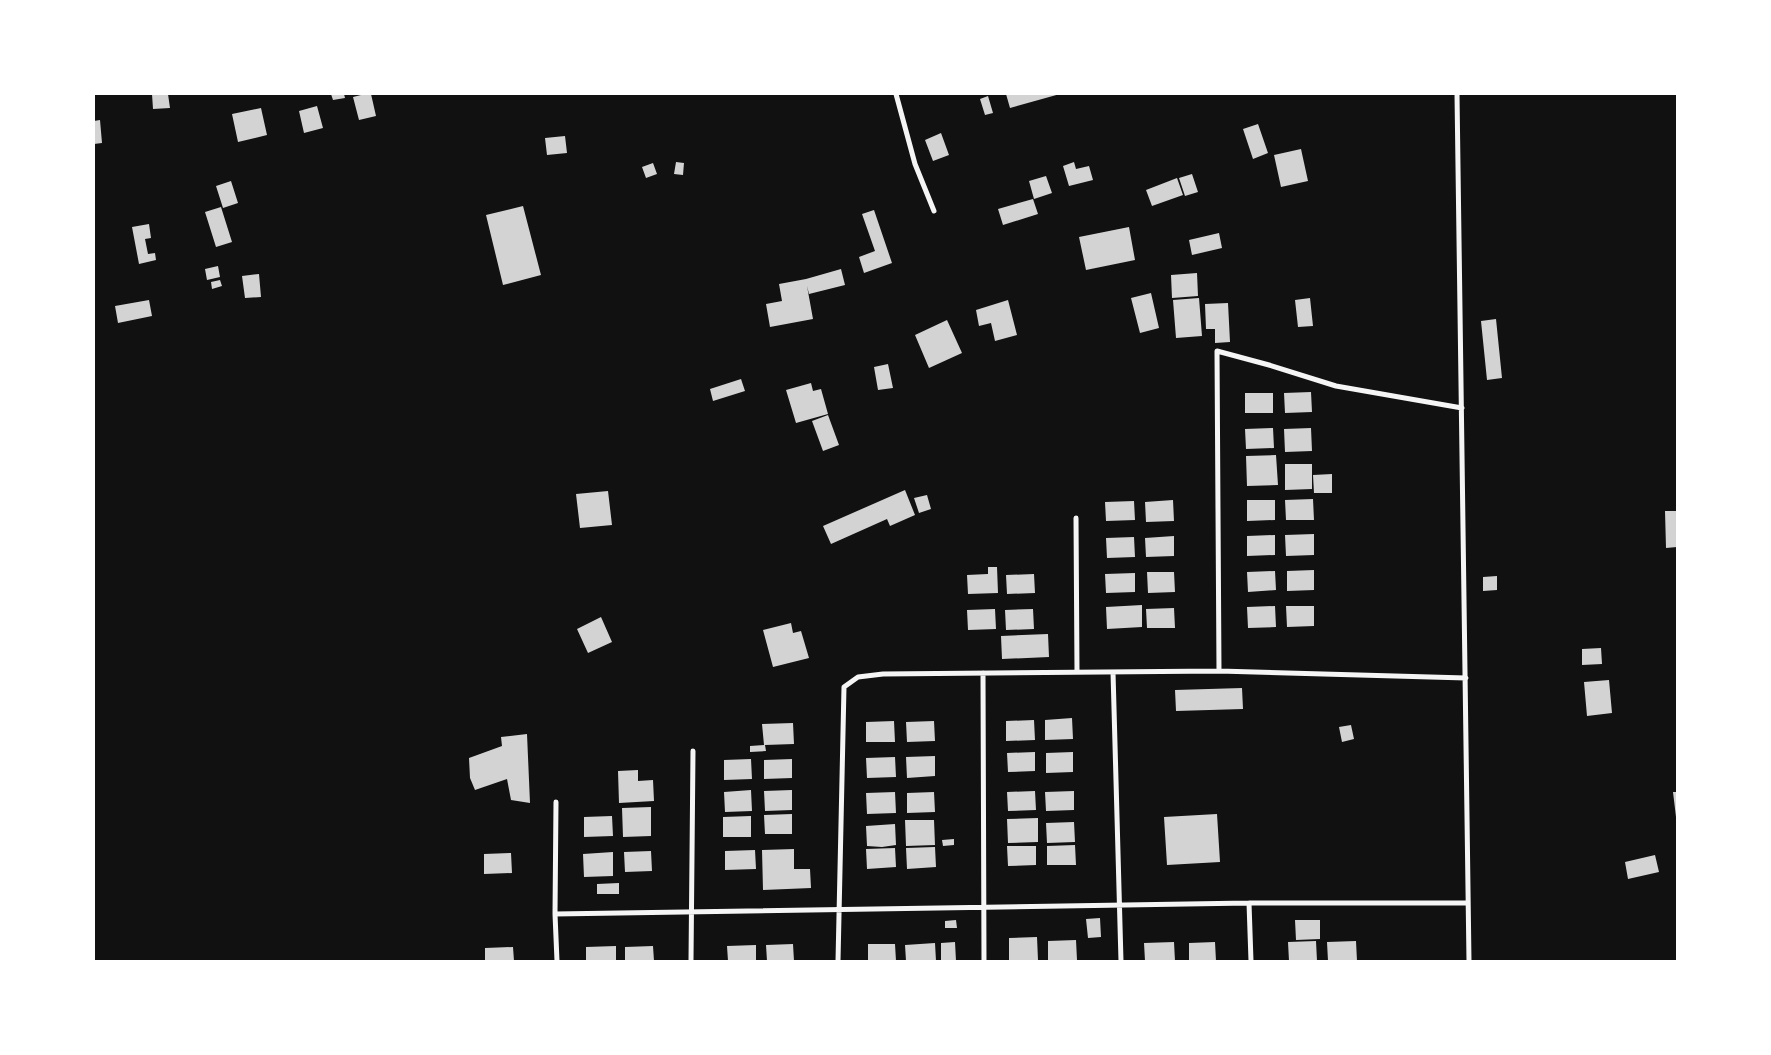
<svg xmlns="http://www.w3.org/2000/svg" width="1771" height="1055" font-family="Overpass,sans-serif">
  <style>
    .building { fill: #d3d3d3 }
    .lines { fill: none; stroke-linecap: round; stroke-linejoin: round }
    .minor { stroke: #f5f5f5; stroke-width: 5 }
  </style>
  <rect width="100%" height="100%" fill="#111"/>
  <!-- building -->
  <path class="building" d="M152,94H168L170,108L153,109Z
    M331,94H344L345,98L333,100Z
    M365,94H371L376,116L359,120L353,97Z
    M1006,94H1060L1010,108Z
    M988,96L993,113L985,115L980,99Z
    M317,106L323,128L304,133L299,111Z
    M261,108L267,135L238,142L232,114Z
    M100,120L102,143L94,144V121Z
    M1258,124L1268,153L1253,159L1243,129Z
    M941,133L949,155L933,161L925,140Z
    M565,136L567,153L547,155L545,138Z
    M1301,149L1308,181L1281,187L1274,155Z
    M676,162L684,163L683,175L674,174Z
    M1074,162L1076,169L1089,166L1093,180L1069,186L1063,166Z
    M653,163L657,174L646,178L642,167Z
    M1192,174L1198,192L1185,196L1179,178Z
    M1046,176L1052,193L1034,199L1029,181Z
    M1177,178L1183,195L1152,206L1146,190Z
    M231,181L238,203L223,208L216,186Z
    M1033,199L1038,214L1003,225L998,209Z
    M523,206L541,275L503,285L486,215Z
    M221,207L232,242L216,247L205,212Z
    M874,210L892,263L864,273L859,257L875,251L862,214Z
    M149,224L151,238L145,239L148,254L155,253L156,260L139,264L132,227Z
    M1129,227L1135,260L1086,270L1079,237Z
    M1219,233L1222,248L1192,255L1189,240Z
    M218,266L220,277L207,280L205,269Z
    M841,269L845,285L809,294L807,286L813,319L770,327L766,304L782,301L779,284L806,279Z
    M1197,273L1198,296L1172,298L1171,275Z
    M259,274L261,297L245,298L242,276Z
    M220,280L222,286L212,289L211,282Z
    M1151,293L1159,328L1140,333L1131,298Z
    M1199,298L1202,336L1176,338L1173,300Z
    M1310,298L1313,326L1298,327L1295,300Z
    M149,300L152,316L118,323L115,306Z
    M1008,300L1017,335L995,341L991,323L979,326L976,310Z
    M1228,303L1230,342L1215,343V329H1206L1205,304Z
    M1496,319L1502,378L1487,380L1481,321Z
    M947,320L962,353L929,368L915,335Z
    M888,364L893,388L878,390L874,367Z
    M741,379L745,391L713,401L710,389Z
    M811,383L813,391L821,389L828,414L796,423L786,390Z
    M1311,392L1312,412L1285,413L1284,393Z
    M1245,393H1273V413H1245Z
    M828,415L839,445L823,451L812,421Z
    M1273,428L1274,448L1246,449L1245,429Z
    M1311,428L1312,451L1285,452L1284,429Z
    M1276,455L1278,485L1247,486L1246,456Z
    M1285,464H1312V489L1285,490Z
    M1332,474V493H1314L1313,475Z
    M905,490L915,515L890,526L887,519L831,544L823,526Z
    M608,491L612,525L580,528L576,494Z
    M927,495L931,509L919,513L914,498Z
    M1313,499L1314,520H1286L1285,500Z
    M1173,500L1174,521L1146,522L1145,502Z
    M1247,500H1275V520L1247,521Z
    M1134,501L1135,520L1106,521L1105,502Z
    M1665,511H1676L1677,547L1666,548Z
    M1314,534V555L1286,556L1285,535Z
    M1275,535V555L1247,556V536Z
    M1174,536V556L1146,557L1145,538Z
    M1134,537L1135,557L1107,558L1106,538Z
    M988,567H997L998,593L968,594L967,575L988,574Z
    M1314,570V590L1287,591V571Z
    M1275,571L1276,590L1248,592L1247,572Z
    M1147,572H1174L1175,592L1148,593Z
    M1135,573V592L1106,593L1105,574Z
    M1034,574L1035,593L1007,594L1006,575Z
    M1497,576V590L1483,591V577Z
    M1142,605V627L1107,629L1106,607Z
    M1275,606L1276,627L1248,628L1247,607Z
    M1286,606H1314V626L1287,627Z
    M1174,608L1175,628H1147L1146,609Z
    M995,609L996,629L968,630L967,610Z
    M1033,609L1034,629L1006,630L1005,610Z
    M601,617L612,642L588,653L577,629Z
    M791,623L793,633L801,631L809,658L773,667L763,630Z
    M1048,634L1049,657L1002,659L1001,636Z
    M1601,648L1602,664L1582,665V649Z
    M1609,680L1612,713L1587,716L1584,682Z
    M1242,688L1243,709L1176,711L1175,690Z
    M1072,718L1073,739L1045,740V720Z
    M1034,720L1035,740L1006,741V721Z
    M894,721L895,742H866V722Z
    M934,721L935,741L907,742L906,722Z
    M793,723L794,744L765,745L766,751L750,752V746L764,745L762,724Z
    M1351,725L1354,739L1342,742L1339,727Z
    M527,734L530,803L511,800L507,779L475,790L470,778L469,758L502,746L501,737Z
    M1035,752V771L1008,772L1007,753Z
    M1073,752V772L1046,773V753Z
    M935,756V776L907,778L906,757Z
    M895,757L896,777L867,778L866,758Z
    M751,759L752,779L724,780V760Z
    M792,759V778L764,779V760Z
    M638,770V781L653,780L654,801L619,803L618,771Z
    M751,790L752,811L725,812L724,792Z
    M792,790V810L765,811L764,791Z
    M1035,791L1036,810L1008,811L1007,792Z
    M1074,791V810L1046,811L1045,792Z
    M895,792L896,813L867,814L866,793Z
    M934,792L935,812L907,813V793Z
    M1673,792H1677V817H1676Z
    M651,807V836L623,837L622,808Z
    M792,814V834H765L764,815Z
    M1217,814L1220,862L1167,865L1164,817Z
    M612,816L613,836L584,837V817Z
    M751,816V837H723V817Z
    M1038,818V842L1008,843L1007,819Z
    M905,820H934L935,845L906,846Z
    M1074,822L1075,842L1047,843L1046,823Z
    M895,824L896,845L882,847L867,846L866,826Z
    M954,839V845L943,846L942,840Z
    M1075,845L1076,865H1047V846Z
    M1007,846H1036V865L1008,866Z
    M935,847L936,867L907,869L906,848Z
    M895,848L896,867L867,869L866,849Z
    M794,849V869H810L811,888L763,890L762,850Z
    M755,850L756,869L725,870V851Z
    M651,851L652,871L625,872L624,852Z
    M613,852V876L584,877L583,854Z
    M511,853L512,873L484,874V854Z
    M1655,855L1659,872L1628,879L1625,862Z
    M619,883V894H597V884Z
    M1100,918L1101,937L1088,938L1086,919Z
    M956,920L957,928H945V921Z
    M1295,920H1320V939L1296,940Z
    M1037,937L1038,960L1009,961V938Z
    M1076,940L1077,960L1048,961V941Z
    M1316,941L1317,961H1289L1288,942Z
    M1356,941L1357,961H1328L1327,942Z
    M955,942L956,961H941V943Z
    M1174,942L1175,961H1145L1144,943Z
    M1215,942L1216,961H1189V943Z
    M935,943L936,961H906L905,945Z
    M793,944L794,961H767L766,945Z
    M868,944H895L896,961H868Z
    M756,945V961H728L727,946Z
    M616,946V961H586V947Z
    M653,946L654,961H625V947Z
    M513,947L514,961H485V948Z"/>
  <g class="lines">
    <!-- minor -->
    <path class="minor" d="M896,94L915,164L934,211
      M1457,94L1469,961
      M1076,518L1077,672
      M1219,671L1217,351L1269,365L1336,386L1462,408
      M1113,672L1121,961
      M983,673L984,961
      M1249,903L1251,961
      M555,914L556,802
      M557,961L555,914L1249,903H1467
      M691,961L693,751
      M838,961L844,687L858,677L883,674L1219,671L1466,678"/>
  </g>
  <!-- border -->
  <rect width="1771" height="1055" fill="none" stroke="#ffffff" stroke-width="190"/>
</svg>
